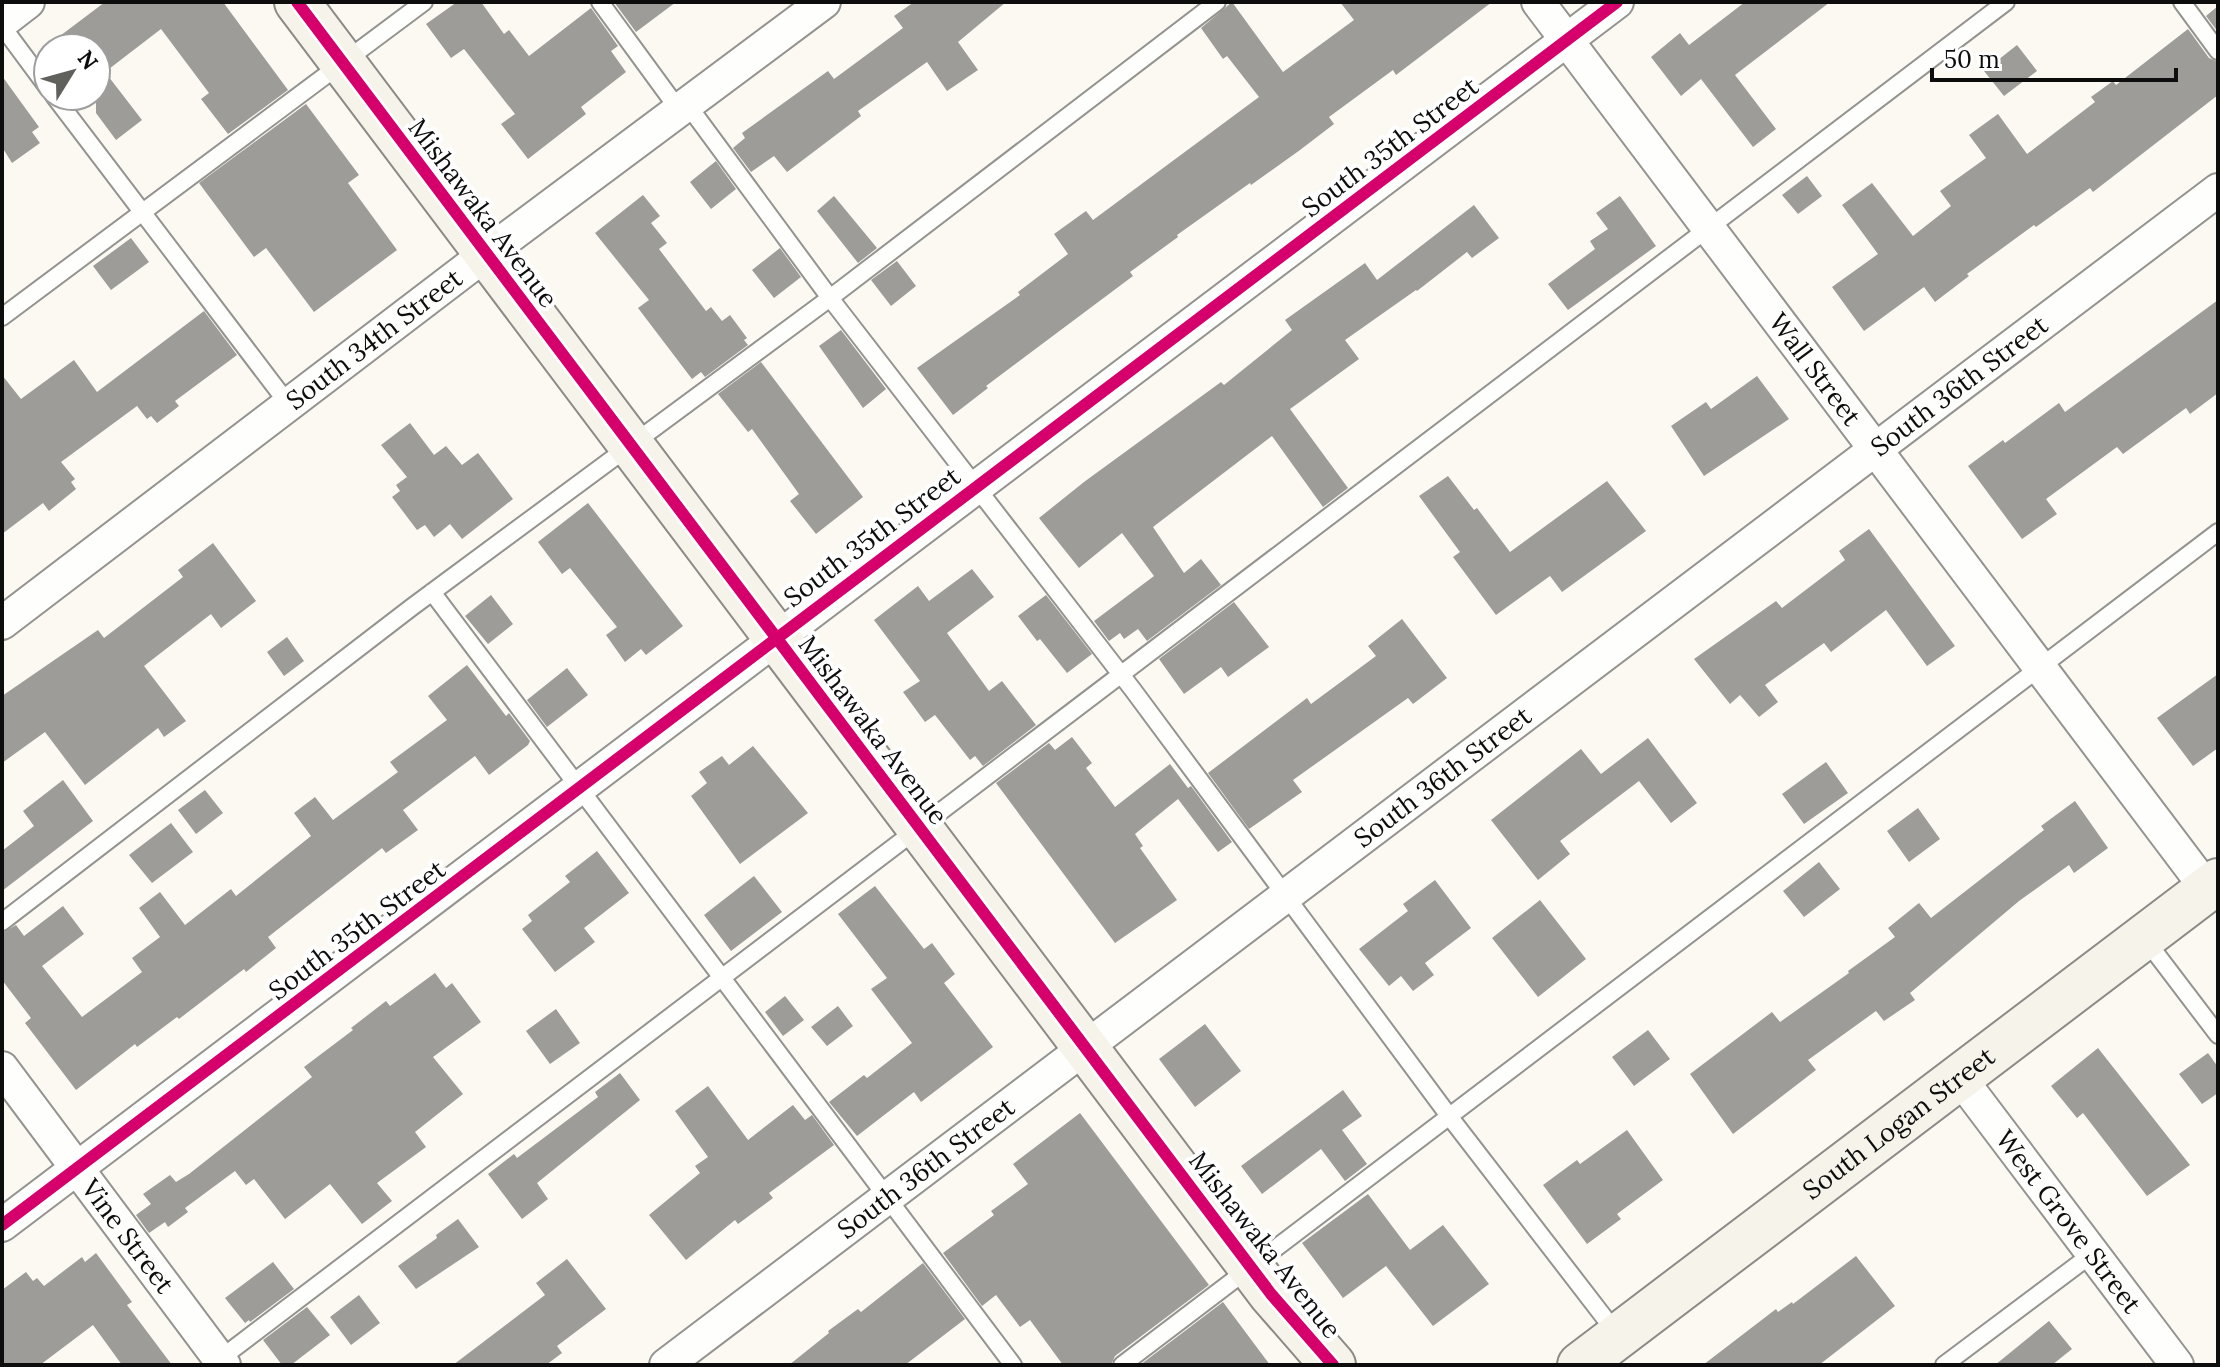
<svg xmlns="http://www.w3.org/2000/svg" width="2220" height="1367" font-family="Lora,serif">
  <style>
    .building { fill: #9e9c98 }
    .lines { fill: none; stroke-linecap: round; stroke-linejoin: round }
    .lane-casing { stroke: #949390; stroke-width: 20 }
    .street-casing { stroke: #949390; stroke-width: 36 }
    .secondary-casing { stroke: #8b8a87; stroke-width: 48 }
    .lane { stroke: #fefefd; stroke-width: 16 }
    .street { stroke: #fefefd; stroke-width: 32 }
    .secondary { stroke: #f5f3ea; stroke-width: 44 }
    .cycleway-casing { stroke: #fff; stroke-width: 17 }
    .cycleway { stroke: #d6006c; stroke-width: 12 }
    .labels { text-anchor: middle; stroke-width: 8; stroke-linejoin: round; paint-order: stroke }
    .street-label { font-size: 26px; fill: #0d0d0d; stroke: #fff }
  </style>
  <rect width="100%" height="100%" fill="#fbf9f2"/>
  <!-- building -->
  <path class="building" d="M105,2H223L288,90L228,134L201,99L209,93L161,29L105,72L142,120L116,140L96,113V48H44Z
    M457,2H481L504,34L509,30L529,56L591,8L618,46L611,51L626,72L581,107L586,114L528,159L501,124L515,114L464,49L451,58L426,24Z
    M614,2H676L636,32Z
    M914,2H1006L958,42L978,70L947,91L927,62L858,111L861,116L787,172L774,156L751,172L733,148L745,138L742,133L828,71L834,79L903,28L894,16Z
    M1232,2L1283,72L1354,20L1340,2H1492L1396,75L1393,70L1329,117L1334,124L1300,150L1251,185L1250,183L1177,235L1178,237L1130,272L1133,276L986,386L988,388L953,415L917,368L1020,295L1018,292L1068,254L1054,234L1086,211L1093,220L1259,97L1227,56L1223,59L1201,28Z
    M1745,2H1830L1735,75L1776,129L1753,147L1701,79L1681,96L1651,57L1680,33L1689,45Z
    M2218,6V32L2206,16Z
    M2188,29L2209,58L2218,62V95L2093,192L2090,188L2036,227L2034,225L1967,274L1969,276L1935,302L1924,287L1864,331L1832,287L1878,254L1842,205L1872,183L1913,236L1951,206L1940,191L1986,158L1969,135L1998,114L2027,154L2095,102L2091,97L2113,81L2116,85Z
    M2017,45L2037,71L2004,96L1984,71Z
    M2,76L39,127L32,132L40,143L12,163L2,147Z
    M306,104L359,175L348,183L397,250L314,312L266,248L254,257L199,183Z
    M716,161L736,189L711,209L690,182Z
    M1807,176L1822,196L1798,214L1782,195Z
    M643,195L660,216L651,223L667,243L659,249L706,311L711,307L722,321L730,315L747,338L744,340L748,345L705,377L701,372L692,379L638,308L649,300L595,233Z
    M834,196L877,248L858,263L817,211Z
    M1620,196L1656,246L1568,310L1548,284L1595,249L1590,241L1608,229L1596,213Z
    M1474,205L1499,238L1472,258L1467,252L1417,291L1416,290L1345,340L1359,359L1290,409L1348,488L1323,507L1272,436L1153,527L1184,573L1201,559L1221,585L1147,641L1138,629L1124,639L1120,633L1109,641L1094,621L1154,576L1122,533L1079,568L1039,518L1084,482L1221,382L1224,385L1292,330L1285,320L1365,263L1377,280Z
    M131,238L149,262L111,290L93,266Z
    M780,248L801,277L774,298L752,270Z
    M897,261L916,286L891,306L871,280Z
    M2218,300V393L2190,414L2186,408L2123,454L2117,447L2046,499L2057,514L2022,539L1968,466L2003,440L2005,443L2059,403L2065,412Z
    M204,311L237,355L175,401L179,406L157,423L151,416L147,419L137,406L61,462L75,479L71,482L76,489L49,511L43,503L2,534V375L21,399L74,360L97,392Z
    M841,330L886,389L863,408L819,346Z
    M761,362L863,497L816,534L790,501L799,494L752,429L748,432L718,394Z
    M1757,376L1789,419L1704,476L1671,426L1706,402L1711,409Z
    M410,423L434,455L446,446L462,465L478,453L513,499L462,539L450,524L434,537L425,525L417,530L392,497L400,491L396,485L407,477L381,445Z
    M1448,476L1474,510L1477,508L1510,552L1607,481L1646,531L1562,592L1550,576L1496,615L1453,557L1460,552L1419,496Z
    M588,503L683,626L646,655L641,649L625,662L606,635L617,627L570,568L562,574L538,542Z
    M1869,529L1955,646L1927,666L1886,610L1831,652L1824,643L1765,685L1778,702L1759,717L1740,695L1730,704L1694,659L1776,601L1782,608L1845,560L1839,551Z
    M213,543L256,601L221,628L211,614L144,666L186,721L164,737L158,728L85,785L45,732L2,763V696L98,630L104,638L183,577L178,570Z
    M972,569L994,597L947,633L989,691L1002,681L1036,725L983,766L975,756L970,760L935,715L925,722L903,692L920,681L874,620L918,586L929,601Z
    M491,595L513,624L488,644L465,616Z
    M1046,595L1092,654L1067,673L1040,639L1037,641L1018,616Z
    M1234,602L1269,647L1228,677L1221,667L1184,694L1159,659Z
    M1402,619L1447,678L1413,704L1408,698L1293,780L1302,792L1249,829L1208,773L1307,698L1311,704L1376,656L1368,646Z
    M287,637L304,661L284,676L267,652Z
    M467,665L506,716L509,713L530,741L528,745L489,775L475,756L403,810L418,830L386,853L382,848L268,937L276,948L246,972L244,969L179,1019L177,1017L137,1047L135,1044L76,1090L25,1023L31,1018L2,980V933L16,925L24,936L63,906L84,934L42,966L82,1017L142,972L132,958L160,937L139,908L160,892L185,925L231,889L236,896L311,836L294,813L315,797L333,820L398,772L390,762L447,720L428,696Z
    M567,668L588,695L547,727L527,700Z
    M2218,674V748L2193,766L2157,718Z
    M1072,737L1092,763L1086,768L1115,807L1170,764L1188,788L1191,786L1232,842L1218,852L1178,799L1135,834L1143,846L1140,848L1177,900L1115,943L996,783L1049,743L1055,750Z
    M1648,738L1697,803L1671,823L1639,781L1560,841L1570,854L1538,880L1491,820L1581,749L1601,774Z
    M753,746L808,813L740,864L691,796L707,783L699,772L722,756L729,765Z
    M1826,762L1848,793L1804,824L1782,794Z
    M63,780L93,821L2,891V851L34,826L23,811Z
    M205,790L223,813L196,834L178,810Z
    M2075,801L2108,848L2074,873L2069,865L2019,901L1910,993L1915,1000L1884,1021L1876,1011L1808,1060L1816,1070L1733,1134L1690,1074L1772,1012L1780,1022L1849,973L1848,971L1895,937L1888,928L1919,903L1931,918L2044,830L2041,826Z
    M1918,808L1940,839L1909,862L1887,831Z
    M171,823L193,852L152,883L129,855Z
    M597,851L629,893L584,928L595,942L555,972L522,929L532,921L528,915L570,882L565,876Z
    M1819,862L1840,889L1804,917L1783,891Z
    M754,876L782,912L731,951L704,915Z
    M1435,880L1471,928L1425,963L1434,975L1413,991L1401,976L1389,986L1359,949L1408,911L1403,904Z
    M875,886L924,949L932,943L955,974L944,983L993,1047L921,1102L914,1092L857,1136L829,1102L864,1075L867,1078L912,1043L871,989L887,978L838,914Z
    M1540,900L1586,959L1538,997L1492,938Z
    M435,973L446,988L452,983L481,1022L433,1057L463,1094L415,1132L426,1147L377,1183L392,1201L362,1224L330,1184L285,1219L254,1179L246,1185L235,1171L185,1208L188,1212L168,1227L165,1222L149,1233L136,1215L151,1204L143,1194L170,1175L176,1182L189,1174L312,1077L304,1067L353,1030L351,1028L386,1001L390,1006Z
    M785,996L804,1020L783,1036L765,1012Z
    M838,1006L853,1026L827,1046L811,1027Z
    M556,1009L580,1043L550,1064L526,1031Z
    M1205,1024L1241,1071L1195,1107L1159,1059Z
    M1648,1030L1670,1059L1634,1086L1612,1057Z
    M2098,1048L2190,1165L2147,1196L2083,1113L2077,1118L2051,1086Z
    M2208,1053L2218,1067V1093L2202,1104L2179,1074Z
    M620,1073L640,1100L537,1183L548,1199L522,1219L488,1174L514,1154L517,1158L598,1097L595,1092Z
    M708,1086L748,1140L793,1105L805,1120L812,1115L834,1145L769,1193L773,1198L738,1224L735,1220L686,1260L649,1215L700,1173L695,1166L708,1157L675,1111Z
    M1343,1090L1362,1116L1342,1130L1367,1164L1345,1181L1321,1149L1262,1194L1241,1166Z
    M1080,1113L1209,1285L1115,1356L1111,1365H1063L1030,1320L1020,1327L996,1295L982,1306L943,1253L994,1215L991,1211L1028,1184L1013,1164Z
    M1627,1130L1663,1180L1617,1214L1621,1219L1587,1244L1543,1185L1577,1160L1580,1164Z
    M1368,1194L1410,1250L1443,1225L1489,1284L1433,1326L1386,1266L1343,1298L1302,1243Z
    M458,1219L479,1247L416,1289L398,1266L437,1238L436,1235Z
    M96,1253L132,1302L127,1305L172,1365H122L93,1325L40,1365H2V1290L26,1272L33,1281L37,1278L44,1286L82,1257L85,1262Z
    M1856,1256L1895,1306L1819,1365H1703L1776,1309L1778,1312L1792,1302L1793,1304Z
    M567,1259L606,1309L557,1346L562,1353L546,1365H453L545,1295L536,1283Z
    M273,1262L294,1289L250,1322L249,1320L245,1323L225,1298Z
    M923,1263L965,1319L905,1365H789L829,1333L828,1331L858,1309L861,1312Z
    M359,1295L380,1323L351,1345L330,1317Z
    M1223,1302L1270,1365H1140Z
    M307,1307L330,1335L291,1365H282L263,1340Z
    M2049,1321L2072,1349L2052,1365H1995Z"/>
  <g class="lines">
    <!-- lane casing -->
    <g class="lane-casing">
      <path id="lane" d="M600,2L679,110
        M2182,2L2218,51
        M2,26L48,88
        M54,96L289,405
        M687,104L830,298L1133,690L1449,1116L1617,1334
        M2,317L424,2
        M432,592L1013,1365
        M2,922L412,607L830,298L1217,2
        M2145,939L2218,1035
        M216,1362L2006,2
        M1122,1365L2218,532
        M1944,1365L2092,1254"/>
    </g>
    <!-- street casing -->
    <g class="street-casing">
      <g id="street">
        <path id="s1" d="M1538,2L2207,889"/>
        <path d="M2,22L28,2"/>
        <path id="s2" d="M2,623L486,254L824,2"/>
        <path id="s3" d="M2,1068L224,1365"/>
        <path id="s4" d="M1960,1078L2177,1365"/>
        <path d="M2,1225L1617,2"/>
        <path id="s5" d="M666,1365L2218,190"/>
      </g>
    </g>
    <!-- secondary casing -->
    <g class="secondary-casing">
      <g id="secondary">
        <path d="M297,2L1271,1294L1333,1365"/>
        <path id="s6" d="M1580,1365L2218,881"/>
      </g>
    </g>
    <!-- lane -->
    <use href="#lane" class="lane"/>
    <!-- street -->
    <use href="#street" class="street"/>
    <!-- secondary -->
    <use href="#secondary" class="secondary"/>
    <!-- cycleway casing -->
    <g class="cycleway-casing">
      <path id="cycleway" d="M297,2L1271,1294L1333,1365
        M2,1225L1617,2"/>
    </g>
    <!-- cycleway -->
    <use href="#cycleway" class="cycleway"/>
  </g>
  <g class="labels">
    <!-- street labels -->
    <g class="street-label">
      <text transform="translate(1390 147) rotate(-37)" y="9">South 35th Street</text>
      <text transform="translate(483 213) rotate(53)" y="9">Mishawaka Avenue</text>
      <text dy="9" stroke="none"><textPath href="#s2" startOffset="468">South 34th Street</textPath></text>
      <text dy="9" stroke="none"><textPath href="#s1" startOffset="460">Wall Street</textPath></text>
      <text dy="9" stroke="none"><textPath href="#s5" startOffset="1622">South 36th Street</textPath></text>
      <text transform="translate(872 537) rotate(-37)" y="9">South 35th Street</text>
      <text transform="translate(873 730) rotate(53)" y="9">Mishawaka Avenue</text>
      <text dy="9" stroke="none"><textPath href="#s5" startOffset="974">South 36th Street</textPath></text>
      <text transform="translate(357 930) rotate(-37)" y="9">South 35th Street</text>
      <text dy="9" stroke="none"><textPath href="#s6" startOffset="400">South Logan Street</textPath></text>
      <text dy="9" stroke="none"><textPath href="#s5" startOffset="326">South 36th Street</textPath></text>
      <text dy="9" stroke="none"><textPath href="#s4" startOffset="180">West Grove Street</textPath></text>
      <text dy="9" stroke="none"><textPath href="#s3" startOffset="210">Vine Street</textPath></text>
      <text transform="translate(1265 1245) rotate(52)" y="9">Mishawaka Avenue</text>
    </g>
  </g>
  <!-- border -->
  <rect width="2220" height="1367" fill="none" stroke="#0d0d0d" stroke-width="8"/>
  <!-- north arrow -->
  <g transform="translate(72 72) rotate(53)"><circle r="38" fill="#ffffff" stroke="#9e9e9e" stroke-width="2"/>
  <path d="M0-6L14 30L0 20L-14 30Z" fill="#60605d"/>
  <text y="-12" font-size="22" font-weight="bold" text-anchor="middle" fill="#0d0d0d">N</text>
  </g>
  <!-- scale -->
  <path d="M1932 68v12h244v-12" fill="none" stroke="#0d0d0d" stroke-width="4"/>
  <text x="1944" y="68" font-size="24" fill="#0d0d0d" stroke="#ffffff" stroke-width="6" paint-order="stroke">50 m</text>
</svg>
